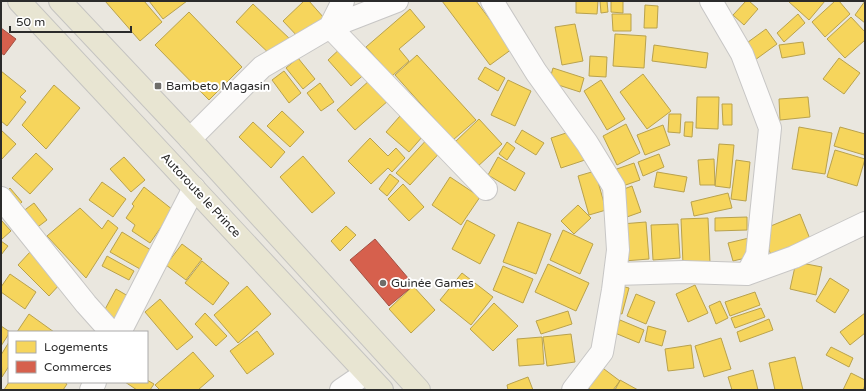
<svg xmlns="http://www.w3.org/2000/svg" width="866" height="391" font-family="'Varela Round',sans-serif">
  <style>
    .homes { fill: #f6d55c; stroke: #b9a24d }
    .shops { fill: #d6604d; stroke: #a35043 }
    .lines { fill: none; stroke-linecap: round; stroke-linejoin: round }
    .minor-casing { stroke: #c7c6c5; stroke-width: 24 }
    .major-casing { stroke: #c5c4c1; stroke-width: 24 }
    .minor { stroke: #fcfbfa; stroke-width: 22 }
    .major { stroke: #e8e5d2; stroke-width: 22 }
    .poi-dot { fill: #6e6d6a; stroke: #fff; stroke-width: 1.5 }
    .labels { text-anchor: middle; stroke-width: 4; stroke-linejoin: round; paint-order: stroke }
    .poi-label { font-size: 12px; fill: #2b2b2b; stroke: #fff; text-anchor: start }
    .street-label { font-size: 12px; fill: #2b2b2b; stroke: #fff }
  </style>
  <rect width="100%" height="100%" fill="#eae7df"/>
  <!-- homes -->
  <path class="homes" d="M105,1H144L162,22L140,41Z
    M149,1H187L163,19Z
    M304,1H309L324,18L300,39L283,21Z
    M442,1H476L512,49L490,65Z
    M576,1H598L597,14L576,13Z
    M600,1H607L608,12L601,13Z
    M611,1H623V13L611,12Z
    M746,1H749L758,9L744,25L733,15Z
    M788,1H825L809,20Z
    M835,1H839L850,14L825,37L812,22Z
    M865,1V23L855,15Z
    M253,4L291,40L274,58L236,22Z
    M645,5L658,6L657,28H644Z
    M410,9L425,27L399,49L409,61L392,76L366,47Z
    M189,12L242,67L209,100L155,45Z
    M612,14H631V31H613Z
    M798,14L805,23L784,42L777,33Z
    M851,17L865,32V40L845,58L827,39Z
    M575,24L583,61L562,65L555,27Z
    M766,29L777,44L755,60L744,45Z
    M615,34L646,36L644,68L613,66Z
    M803,42L805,54L782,58L779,45Z
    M344,45L368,71L351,86L328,60Z
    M654,45L708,53L706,68L652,61Z
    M417,55L476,120L453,140L395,75Z
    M590,56L607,57L606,77L589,76Z
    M298,58L315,79L303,89L286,68Z
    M839,58L860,73L844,94L823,79Z
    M485,67L505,78L498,91L478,79Z
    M553,68L584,78L580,92L549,82Z
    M1,71L26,91L20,97L26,102L7,126L1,121Z
    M284,71L301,93L289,103L272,80Z
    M643,74L671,111L647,129L620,92Z
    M371,79L389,100L355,130L337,110Z
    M508,80L531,91L515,126L491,115Z
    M601,80L625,119L607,130L584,91Z
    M320,83L334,102L321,111L307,93Z
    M54,85L80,108L46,149L22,125Z
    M697,97H719L718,129L696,128Z
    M808,97L810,117L780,120L779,99Z
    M722,104H732V125H723Z
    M282,111L304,132L290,147L267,126Z
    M669,114H681L680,133L668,132Z
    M400,116L423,136L409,152L386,132Z
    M479,119L502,144L476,168L454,143Z
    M253,122L285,152L271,168L239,137Z
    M685,122H693L692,137L684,136Z
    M626,124L640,153L617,165L603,136Z
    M663,125L670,145L645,155L637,135Z
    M799,127L832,133L825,174L792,169Z
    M840,127L865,134V151L864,155L834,146Z
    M1,130L16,144L1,160Z
    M522,130L544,143L536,155L515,142Z
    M575,130L585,160L561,168L551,138Z
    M430,136L444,148L410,185L396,173Z
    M370,138L388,156L396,148L405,158L392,172L388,168L371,184L348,161Z
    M507,142L515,148L507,160L499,154Z
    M719,144L734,145L730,188L715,186Z
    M835,150L865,159L857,186L827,177Z
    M36,153L53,169L30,194L12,178Z
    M659,154L664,167L643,176L638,162Z
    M303,156L335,193L312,213L280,177Z
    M124,157L145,180L131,192L110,169Z
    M498,157L525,173L515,191L488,175Z
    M714,159L715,185H700L698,160Z
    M736,160L750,162L746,201L731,199Z
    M634,163L640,180L617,188L611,171Z
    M595,171L606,210L589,215L578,176Z
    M657,172L687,177L684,192L654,187Z
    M390,174L399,181L387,196L379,189Z
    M450,177L480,197L461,225L432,205Z
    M102,182L126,199L113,217L89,200Z
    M403,184L424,207L409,221L388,199Z
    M632,186L641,212L624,218L616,192Z
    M144,187L173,210L150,243L132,231L135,225L126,218L134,206L132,204Z
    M10,188L22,202L15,209L3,195Z
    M728,193L732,208L694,216L691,202Z
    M34,203L47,220L31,232L18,215Z
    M578,205L591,218L574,234L561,221Z
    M80,208L102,229L108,220L118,228L86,278L47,236Z
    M800,214L810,239L771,255L761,230Z
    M747,217V230L715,231V218Z
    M708,218L710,263L683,264L681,219Z
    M1,220L11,231L2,239L1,238Z
    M467,220L495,235L480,264L452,249Z
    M518,222L551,234L536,274L503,262Z
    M646,222L649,259L624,261L621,224Z
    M678,224L680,258L653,260L651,225Z
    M346,226L356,235L340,251L331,241Z
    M563,230L593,244L580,274L550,260Z
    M122,232L151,250L140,269L110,252Z
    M749,238L754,256L733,261L728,243Z
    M1,241L8,246L1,255Z
    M182,244L202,259L186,280L166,265Z
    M30,252L61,283L49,296L18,265Z
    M107,256L134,271L129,280L102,266Z
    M202,261L229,283L213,305L185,283Z
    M796,262L822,267L816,295L790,289Z
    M548,264L589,283L576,311L535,292Z
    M503,266L533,279L523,303L493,290Z
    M462,273L493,297L471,325L440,300Z
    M10,274L36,292L25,309L1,292V287Z
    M830,278L849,290L835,313L816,301Z
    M617,285L629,288L622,314L611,311Z
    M695,285L708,313L688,322L676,294Z
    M247,286L271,314L238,343L214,315Z
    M413,286L435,310L411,333L389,309Z
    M116,289L128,296L116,320L103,313Z
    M755,292L760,305L730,316L725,302Z
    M636,294L655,302L646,324L627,316Z
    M160,299L193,337L177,350L145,312Z
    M720,301L728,318L716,324L709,306Z
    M494,303L518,326L493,351L470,329Z
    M761,308L765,317L735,328L731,318Z
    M568,311L572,324L541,334L536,321Z
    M205,313L227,336L216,346L195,324Z
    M865,313V333L850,345L840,332Z
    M29,314L54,332H17Z
    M769,319L773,330L740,342L737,332Z
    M620,320L644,330L639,343L615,333Z
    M1,326L10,332L1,346Z
    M648,326L666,331L662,346L645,341Z
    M257,331L274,354L247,374L230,351Z
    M571,334L575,362L547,366L543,337Z
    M542,337L544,364L519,366L517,339Z
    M721,338L731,369L704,377L695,346Z
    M9,342V366L2,377L1,355Z
    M691,345L694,368L668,371L665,349Z
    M831,347L853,358L849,367L826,355Z
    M193,352L214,376L198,390H160L155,385Z
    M795,357L803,390H775L769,363Z
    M596,363L620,381L613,390H591L582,383Z
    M753,370L758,390H732L728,377Z
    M851,373L865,380V385L863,390H843Z
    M528,377L533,390H508L507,385Z
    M147,380L154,384L150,390H137L125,382H147Z
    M620,380L638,390H615Z
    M9,382H64L67,384L63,390H4Z"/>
  <!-- shops -->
  <path class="shops" d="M1,28L16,39L4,55L1,53Z
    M375,239L414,285L389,306L350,260Z"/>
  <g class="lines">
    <!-- minor casing -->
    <g class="minor-casing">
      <path id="minor" d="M343,1L330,27L486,189
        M492,1L536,72L587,143L614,187L618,250L613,290L602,352L573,390
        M711,1L742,54L770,128L757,255L747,274
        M190,139L262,67L330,27L397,1
        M1,198L86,304L111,332
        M615,274L684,272L747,274L794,257L865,223
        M120,332L194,188
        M91,390L95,382
        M341,390L366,373"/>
    </g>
    <!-- major casing -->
    <g class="major-casing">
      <path id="major" d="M19,1L382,390
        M60,1L190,139L419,390"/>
    </g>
    <!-- minor -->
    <use href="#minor" class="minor"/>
    <!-- major -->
    <use href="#major" class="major"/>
  </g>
  <!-- markers -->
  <g class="poi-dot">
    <rect x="154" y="82" width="8" height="8" rx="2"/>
    <circle cx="383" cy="283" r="4"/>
  </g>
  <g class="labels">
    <!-- poi labels -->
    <g class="poi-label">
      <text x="166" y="90">Bambeto Magasin</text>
      <text x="391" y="287">Guinée Games</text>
    </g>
    <!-- street labels -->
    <g class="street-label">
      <text transform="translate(201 195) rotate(47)" y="4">Autoroute le Prince</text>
    </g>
  </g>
  <!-- border -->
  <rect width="866" height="391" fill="none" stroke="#2b2b2b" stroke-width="4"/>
  <!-- legend -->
  <rect x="8" y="331" width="140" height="52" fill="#ffffff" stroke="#aaaaaa"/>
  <rect x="16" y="341" width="20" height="12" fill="#f6d55c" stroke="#aaaaaa"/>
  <text x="44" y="351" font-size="12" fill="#2b2b2b">Logements</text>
  <rect x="16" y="361" width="20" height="12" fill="#d6604d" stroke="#aaaaaa"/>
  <text x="44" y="371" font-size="12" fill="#2b2b2b">Commerces</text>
  <!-- scale -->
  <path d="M10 26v6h121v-6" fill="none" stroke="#2b2b2b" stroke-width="2"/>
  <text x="16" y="26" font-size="12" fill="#2b2b2b" stroke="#ffffff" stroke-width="3" paint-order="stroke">50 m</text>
</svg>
